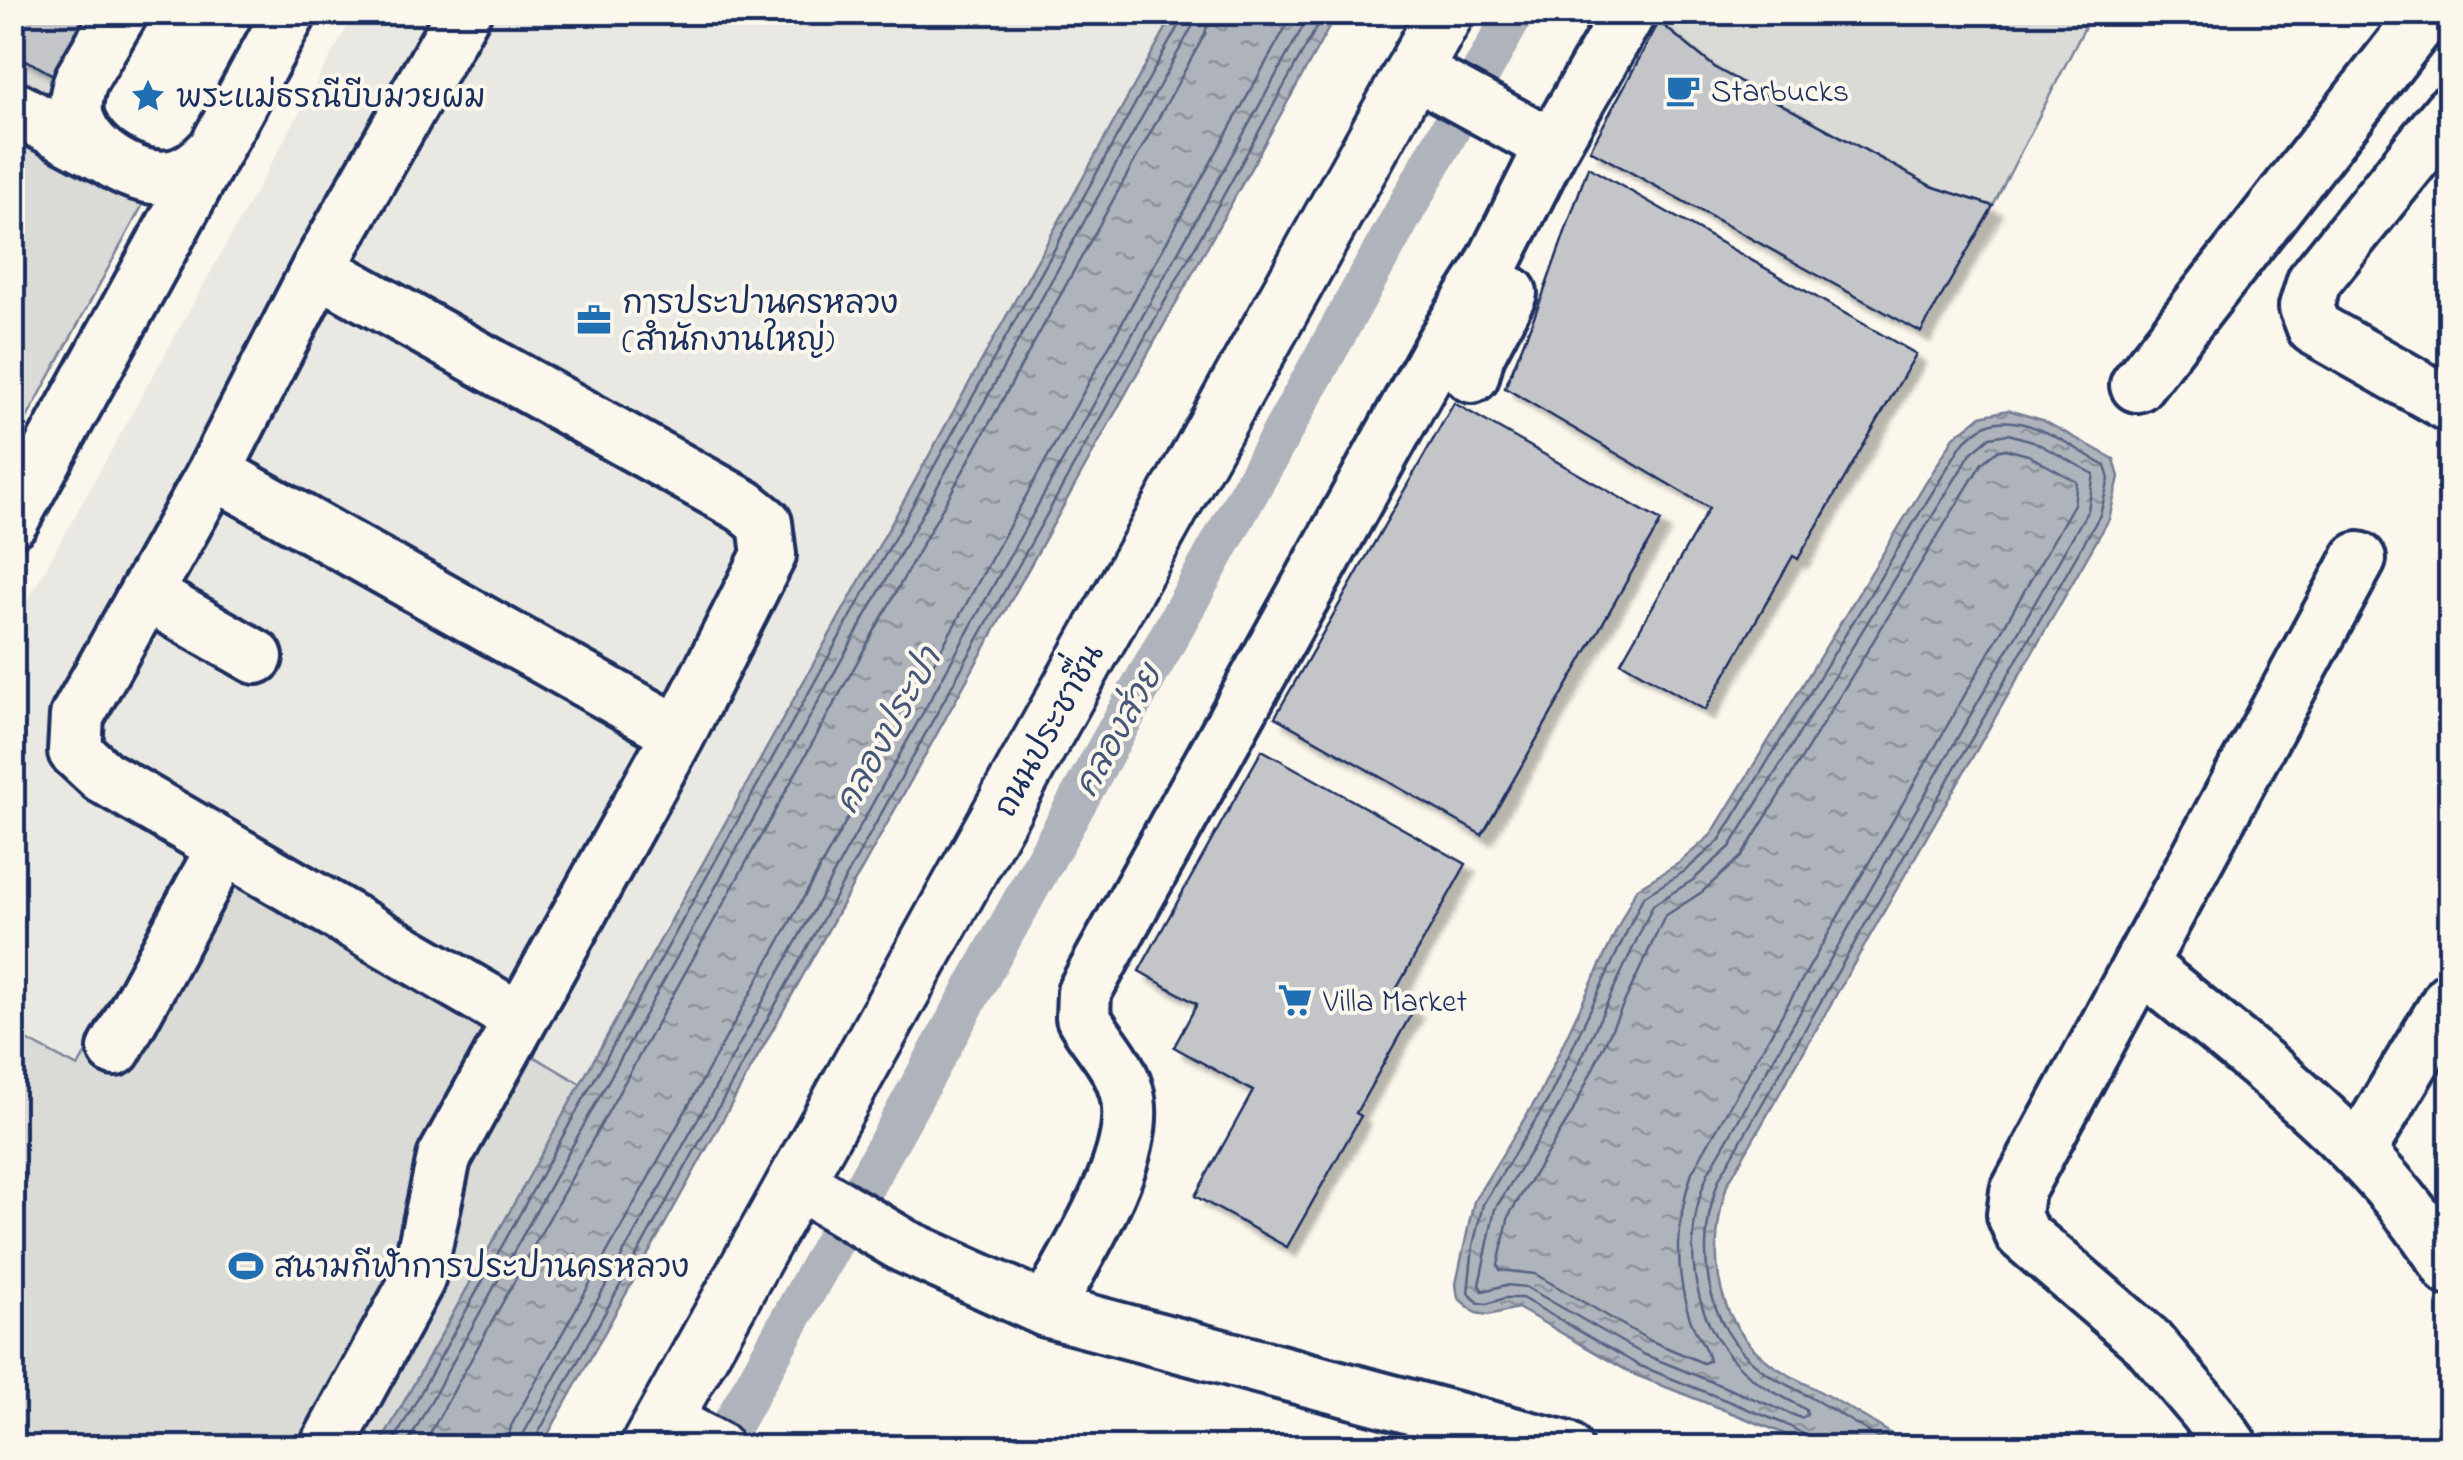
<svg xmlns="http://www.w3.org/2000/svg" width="2463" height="1460" font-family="'Indie Flower','Playpen Sans Thai',sans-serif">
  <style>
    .built { fill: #eae8e2 }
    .green { fill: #dadad7; stroke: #7a849a; stroke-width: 2.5 }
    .water { fill: url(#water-ripples); stroke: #747e96; stroke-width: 2.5 }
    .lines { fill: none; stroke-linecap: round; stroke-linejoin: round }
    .shore { stroke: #566483; stroke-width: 2.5 }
    .canal { stroke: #afb3bb; stroke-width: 40 }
    .building { fill: #c3c5c9; stroke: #1b2f5e; stroke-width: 2.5; filter: url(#shadow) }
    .minor-casing { stroke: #1b2f5e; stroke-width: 60 }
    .major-casing { stroke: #1b2f5e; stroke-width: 62 }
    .minor { stroke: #fbf7ec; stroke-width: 52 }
    .major { stroke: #fbf7ec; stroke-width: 55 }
    .labels { text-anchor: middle; stroke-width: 8; stroke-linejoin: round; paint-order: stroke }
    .poi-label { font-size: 32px; fill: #1b2f5e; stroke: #fbf7ec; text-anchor: start }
    .street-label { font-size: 32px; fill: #1b2f5e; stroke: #fbf7ec }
    .water-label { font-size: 35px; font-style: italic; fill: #47577a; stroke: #fbf7ec }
  </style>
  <defs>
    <pattern id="water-ripples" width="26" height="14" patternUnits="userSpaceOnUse" patternTransform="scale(2.5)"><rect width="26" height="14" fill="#afb3bb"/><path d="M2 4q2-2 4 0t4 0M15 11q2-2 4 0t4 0" fill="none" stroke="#8e929b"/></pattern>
    <filter id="shadow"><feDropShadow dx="9" dy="9" stdDeviation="2.5" flood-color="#0004"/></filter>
  </defs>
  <rect width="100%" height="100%" fill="#fbf7ec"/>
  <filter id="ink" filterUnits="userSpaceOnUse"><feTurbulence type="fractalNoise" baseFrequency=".01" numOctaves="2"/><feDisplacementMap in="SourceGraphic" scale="20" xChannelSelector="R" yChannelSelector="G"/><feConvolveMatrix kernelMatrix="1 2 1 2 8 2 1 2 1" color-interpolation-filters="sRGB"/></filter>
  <g filter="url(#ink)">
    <!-- built -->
    <path class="built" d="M355,13H1175L581,1084L192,856L78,1068L13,1032V627Z"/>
    <!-- green -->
    <path class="green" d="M1665,12L2092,13L1993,206L1931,186L1717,69L1659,22Z
      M13,52L57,77L148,195L13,444Z
      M191,856L581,1084L379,1447H13L12,1032L78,1067Z"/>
    <!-- water -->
    <path class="water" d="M1175,12L1337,13L541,1447H379Z
      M2008,410L2042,420L2114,459L2119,477L2109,519L1727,1185C1708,1247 1712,1316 1766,1360C1779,1371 1797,1379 1812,1387C1846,1406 1880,1425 1911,1447H1809L1780,1432L1633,1374L1518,1308L1488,1315L1476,1313L1458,1298L1456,1284L1474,1201L1539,1095L1636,889L1679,863L1711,835L1954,437L1981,416Z"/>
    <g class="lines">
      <!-- shore -->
      <path class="shore" d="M2008,434L2033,441L2094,474L2088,510L1708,1173C1679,1243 1691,1329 1752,1378C1768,1391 1789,1399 1806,1410L1807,1415L1801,1418L1643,1354L1526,1287L1506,1285L1483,1291L1479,1285L1495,1209L1559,1106L1653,905L1693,880L1730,847L1971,453L1990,437Z
        M2005,449L2028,455L2077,482L2074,504L1692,1172C1676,1222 1674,1268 1690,1319C1695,1334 1707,1347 1709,1361L1703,1363L1649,1340L1535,1274L1500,1270L1498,1265L1509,1215L1572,1113L1665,916L1702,892L1742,856L1982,463L1997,451Z
        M390,1448L1181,21L1183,12
        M405,1448L1192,27L1195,12
        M422,1448L1205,34L1210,12
        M506,1448L511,1426L1294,12
        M521,1448L524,1433L1311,12
        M533,1448L535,1439L1325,12
        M1811,1448L1807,1436L1785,1424L1638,1365L1522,1298H1505L1487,1304L1479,1303L1468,1293L1473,1246L1483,1204L1548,1100L1643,897L1685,871L1719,841L1962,444C1969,438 1978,428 1987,425C2024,410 2074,448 2105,466L2109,479L2100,515L1719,1179C1695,1245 1702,1324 1761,1369C1775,1380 1792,1387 1808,1396C1837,1412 1866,1430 1894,1448"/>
      <!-- canal -->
      <path class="canal" d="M719,1448L1515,12"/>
    </g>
    <!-- building -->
    <path class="building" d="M12,12H94L57,77L12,52Z
      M1659,22L1717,69L1931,186L1993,206L1921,332L1590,150Z
      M1588,167L1916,354L1798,559L1793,556L1705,710L1621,662L1709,508L1505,388L1542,297Z
      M1454,403L1661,521L1482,835L1275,717Z
      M1262,750L1466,864L1392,997L1414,1009L1356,1113L1361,1116L1287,1247L1195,1196L1253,1091L1174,1047L1197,1004L1139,971Z"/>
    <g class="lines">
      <!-- minor casing -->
      <g class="minor-casing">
        <path id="minor" d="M121,12L81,80C77,92 74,106 77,118C88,153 135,182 171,177C189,175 204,161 216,148
          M464,12L318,269L214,472L77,716L75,751L102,776L520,1019
          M1414,71L1552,146
          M12,107L104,156
          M2450,112L2314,281L2306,307L2314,328L2450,405
          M318,269L744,506L765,523L769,555L679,733L444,1158L418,1279L326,1448
          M1443,343L1472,376L1478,354L1510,293
          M2137,385L2428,12
          M214,472L679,733
          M12,520L290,12
          M146,594L256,657
          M2140,964C2250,1057 2374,1144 2450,1269
          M115,1049L224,847
          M2359,1151L2450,999
          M797,1182L904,1246L1046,1310L1565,1448
          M1046,1310C1076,1254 1145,1152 1126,1090C1118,1061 1097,1042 1083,1017L1084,992L1443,343L1489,271L1552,146L1629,12
          M664,1420L716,1448
          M2232,1448L2208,1413L2148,1342L2022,1234L2014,1215L2017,1192L2359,559"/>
      </g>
      <!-- major casing -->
      <g class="major-casing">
        <path id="major" d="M648,1448L1446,12"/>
      </g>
      <!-- minor -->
      <use href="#minor" class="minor"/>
      <!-- major -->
      <use href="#major" class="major"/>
    </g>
  </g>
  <!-- icons -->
  <defs>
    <g id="cafe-bare" transform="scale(2.7)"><path d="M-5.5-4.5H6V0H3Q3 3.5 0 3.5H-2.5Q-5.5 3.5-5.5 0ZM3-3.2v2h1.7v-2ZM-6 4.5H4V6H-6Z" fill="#1f6fb2" stroke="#fbf7ec" stroke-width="2.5" paint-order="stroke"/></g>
    <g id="sight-bare" transform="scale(2.7)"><path d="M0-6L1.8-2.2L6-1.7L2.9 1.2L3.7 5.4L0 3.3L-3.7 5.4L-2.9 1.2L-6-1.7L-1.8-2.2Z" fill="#1f6fb2" stroke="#fbf7ec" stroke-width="2.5" paint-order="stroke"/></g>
    <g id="office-bare" transform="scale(2.7)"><path d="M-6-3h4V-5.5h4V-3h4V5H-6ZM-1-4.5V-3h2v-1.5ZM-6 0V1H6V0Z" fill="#1f6fb2" stroke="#fbf7ec" stroke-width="2.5" paint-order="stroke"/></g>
    <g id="supermarket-bare" transform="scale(2.7)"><path d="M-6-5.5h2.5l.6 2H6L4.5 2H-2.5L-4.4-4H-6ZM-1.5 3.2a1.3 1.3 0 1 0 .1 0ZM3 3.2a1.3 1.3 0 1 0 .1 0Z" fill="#1f6fb2" stroke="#fbf7ec" stroke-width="2.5" paint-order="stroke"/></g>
    <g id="stadium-bare" transform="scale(2.7)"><path d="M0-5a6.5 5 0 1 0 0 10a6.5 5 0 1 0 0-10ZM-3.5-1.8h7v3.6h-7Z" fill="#1f6fb2" stroke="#fbf7ec" stroke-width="2.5" paint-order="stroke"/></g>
  </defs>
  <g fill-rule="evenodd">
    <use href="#cafe-bare" x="1683" y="90"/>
    <use href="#sight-bare" x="148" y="96"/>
    <use href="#office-bare" x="594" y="320"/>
    <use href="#supermarket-bare" x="1295" y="1000"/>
    <use href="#stadium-bare" x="246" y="1266"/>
  </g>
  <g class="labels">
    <!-- poi labels -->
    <g class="poi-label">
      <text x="1711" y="101">Starbucks</text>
      <text x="176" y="107">พระแม่ธรณีบีบมวยผม</text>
      <text x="622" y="313">การประปานครหลวง<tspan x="622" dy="37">(สำนักงานใหญ่)</tspan></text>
      <text x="1323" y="1011">Villa Market</text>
      <text x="274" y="1277">สนามกีฬาการประปานครหลวง</text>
    </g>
    <!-- street labels -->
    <g class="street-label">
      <text transform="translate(1048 730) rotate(-61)" y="11">ถนนประชาชื่น</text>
    </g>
    <!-- water labels -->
    <g class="water-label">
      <text transform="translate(887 730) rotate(-61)" y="12">คลองประปา</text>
      <text transform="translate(1117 730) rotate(-61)" y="12">คลองส่วย</text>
    </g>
  </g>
  <!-- margin -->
  <rect width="2463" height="1460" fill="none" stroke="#fbf7ec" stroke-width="50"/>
  <rect x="25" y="25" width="2413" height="1410" fill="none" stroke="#1b2f5e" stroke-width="4" filter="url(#ink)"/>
</svg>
